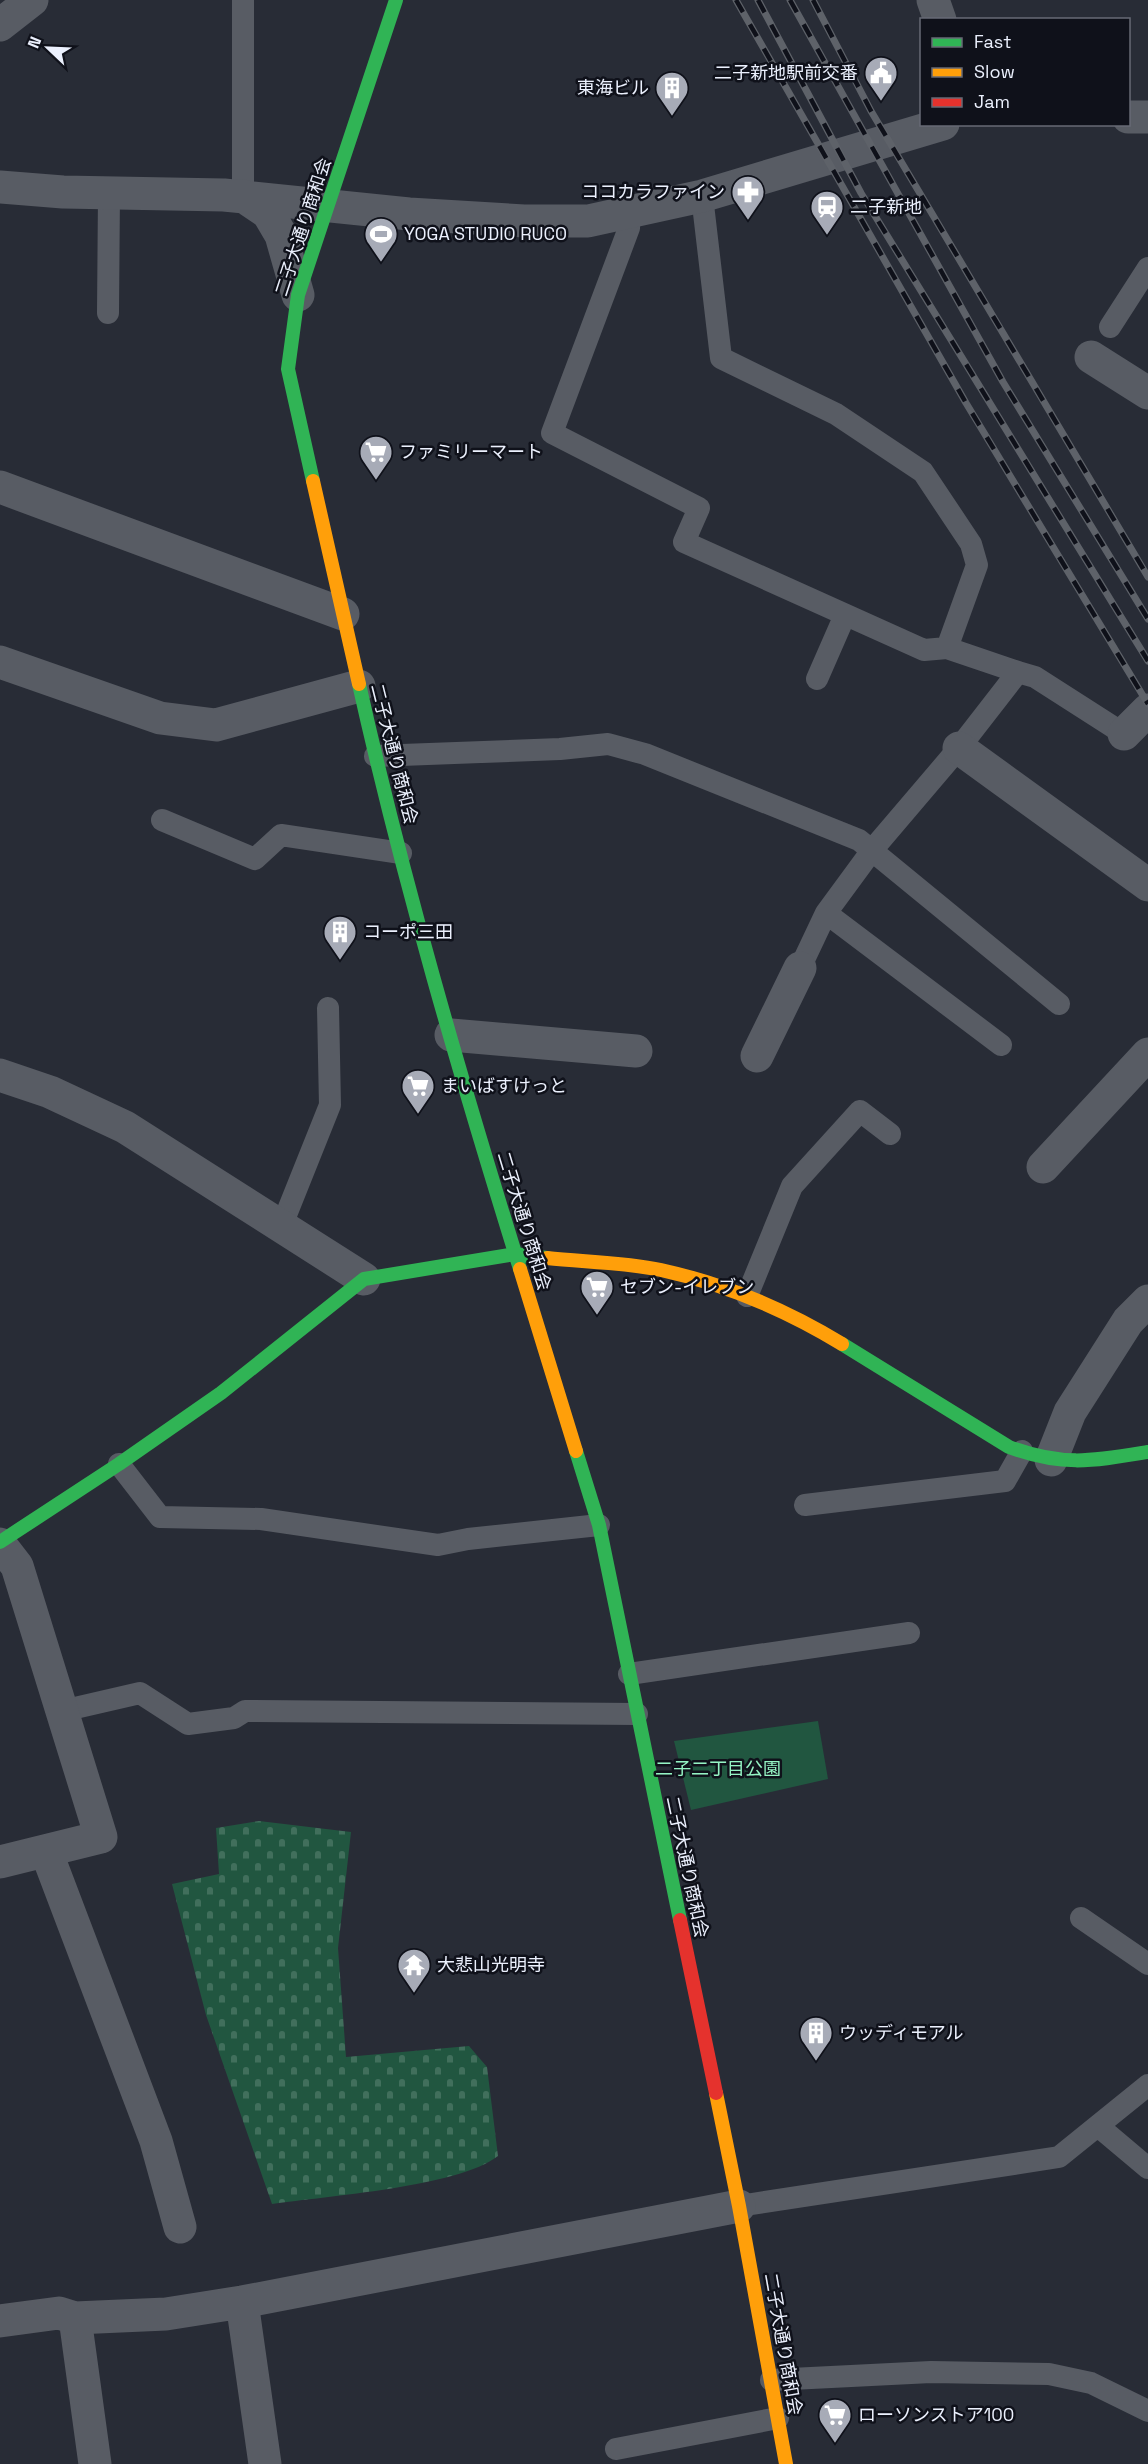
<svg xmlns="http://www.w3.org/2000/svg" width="1148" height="2464" font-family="'Space Grotesk','Noto Sans JP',sans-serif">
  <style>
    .cemetery { fill: url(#cemetery-stones) }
    .green { fill: #215640 }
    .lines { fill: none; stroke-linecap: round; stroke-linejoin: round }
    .lane { stroke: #585c64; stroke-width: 22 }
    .street { stroke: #585c64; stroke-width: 33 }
    .fast { stroke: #30b455; stroke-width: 14 }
    .slow { stroke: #ff9f0a; stroke-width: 14 }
    .jam { stroke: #e5322d; stroke-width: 14 }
    .rail-casing { stroke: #5e6269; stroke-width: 7 }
    .rail { stroke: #0f111a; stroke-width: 4.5; stroke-dasharray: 14; stroke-linecap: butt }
    .labels { text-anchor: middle; stroke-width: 5; stroke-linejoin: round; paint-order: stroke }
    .poi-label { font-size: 18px; fill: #ebf0fd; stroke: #0f111a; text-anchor: start }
    .street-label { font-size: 18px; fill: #ebf0fd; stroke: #0f111a }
    .park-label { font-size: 18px; fill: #95f4c4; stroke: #0f111a }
  </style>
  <defs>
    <pattern id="cemetery-stones" width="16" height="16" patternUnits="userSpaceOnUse" patternTransform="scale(1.5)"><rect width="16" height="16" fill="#215640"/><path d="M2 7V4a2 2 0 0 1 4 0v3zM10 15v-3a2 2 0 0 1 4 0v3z" fill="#416f5c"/></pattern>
  </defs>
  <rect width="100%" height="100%" fill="#282c36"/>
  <!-- cemetery -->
  <path class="cemetery" d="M259,1821L351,1832L338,1948L346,2057L469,2046L487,2067L498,2156C458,2187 326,2196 272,2204L206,2015L172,1884L219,1874L216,1828Z"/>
  <!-- green -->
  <path class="green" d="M818,1721L828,1779L691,1810L674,1741Z"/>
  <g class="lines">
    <!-- lane -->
    <path class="lane" d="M243,196V0
      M702,196L721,358L836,414L923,472L971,544L977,565L947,648L1018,672L959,748L873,849L826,913L800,968
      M630,210L629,228L552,433L699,508L684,542L924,650L947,648
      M108,313L109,193
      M1110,327L1148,268
      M1018,672L1035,677L1124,734
      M817,679L845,615
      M375,756L560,749L608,744L645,754L859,840L1059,1004
      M162,820L255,859L281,835L401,853
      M826,913L1001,1045
      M282,1225L330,1105L328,1008
      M747,1296L792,1186L860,1111L890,1134
      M119,1464L160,1517L261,1519L438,1545L468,1539L599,1525
      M805,1505L1005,1481L1022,1451
      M629,1674L909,1633
      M62,1711L140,1693L188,1724L234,1718L245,1711L637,1714
      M1081,1918L1148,1964
      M1098,2126L1148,2168
      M739,2206L1059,2157L1148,2085
      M771,2380L931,2372L1049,2374L1091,2383L1148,2411
      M616,2449L778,2418"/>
    <!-- street -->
    <path class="street" d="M933,0L940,20
      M0,25L32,0
      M1128,117H1148
      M0,187L63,192L224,195L409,214L524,221H588L702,196L943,124
      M243,196L268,213L281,235L298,295
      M1091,357L1148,393
      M0,487L343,614
      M0,662L160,718L216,725L359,686
      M1124,734L1148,710
      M959,748L1148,885
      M451,1035L636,1051
      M757,1056L800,968
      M0,1075L50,1092L125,1127L364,1279
      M1043,1167L1148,1054
      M1051,1460L1070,1412L1128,1321L1148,1301
      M0,1544L17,1566L101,1837L0,1862
      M46,1851L156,2141L180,2227
      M242,2302L265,2464
      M75,2318L95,2464
      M0,2321L59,2313L75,2318L166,2314L242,2302L739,2206"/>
    <!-- fast -->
    <path class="fast" d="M313,481L288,369L298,295L396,0
      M359,684C403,881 460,1076 520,1269
      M842,1344L1009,1447C1063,1467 1093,1461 1148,1452
      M576,1451L599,1525L680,1920
      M0,1542L119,1464L221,1393L364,1279L515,1254L547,1258"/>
    <!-- slow -->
    <path class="slow" d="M313,481L359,684
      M547,1258C584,1262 624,1262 661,1270C725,1284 786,1310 842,1344
      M520,1269L576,1451
      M716,2093L739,2206L786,2464"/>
    <!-- jam -->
    <path class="jam" d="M680,1920L716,2093"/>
    <!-- rail casing -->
    <g class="rail-casing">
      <path id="rail" d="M736,0L966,403L1148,704
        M758,0L861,193L1148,661
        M790,0L1003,382L1148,619
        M813,0L871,111L1148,577"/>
    </g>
    <!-- rail -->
    <use href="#rail" class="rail"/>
  </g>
  <!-- icons -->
  <defs>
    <g id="civic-pin" transform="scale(1.725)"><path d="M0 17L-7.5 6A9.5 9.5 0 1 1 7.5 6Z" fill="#a7abb7" stroke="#0f111a"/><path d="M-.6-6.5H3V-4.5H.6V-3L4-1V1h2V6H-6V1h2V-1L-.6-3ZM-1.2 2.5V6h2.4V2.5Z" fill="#fff"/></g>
    <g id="building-pin" transform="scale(1.725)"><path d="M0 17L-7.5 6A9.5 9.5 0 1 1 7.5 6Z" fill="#a7abb7" stroke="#0f111a"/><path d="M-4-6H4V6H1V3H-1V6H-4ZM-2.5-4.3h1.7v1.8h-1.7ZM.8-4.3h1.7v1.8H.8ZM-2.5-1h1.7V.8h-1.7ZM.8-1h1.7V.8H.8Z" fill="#fff"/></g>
    <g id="pharmacy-pin" transform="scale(1.725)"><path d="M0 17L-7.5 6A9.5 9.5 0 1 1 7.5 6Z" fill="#a7abb7" stroke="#0f111a"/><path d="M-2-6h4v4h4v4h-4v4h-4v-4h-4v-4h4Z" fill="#fff"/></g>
    <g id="station-pin" transform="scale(1.725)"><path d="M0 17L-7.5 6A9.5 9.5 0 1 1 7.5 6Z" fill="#a7abb7" stroke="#0f111a"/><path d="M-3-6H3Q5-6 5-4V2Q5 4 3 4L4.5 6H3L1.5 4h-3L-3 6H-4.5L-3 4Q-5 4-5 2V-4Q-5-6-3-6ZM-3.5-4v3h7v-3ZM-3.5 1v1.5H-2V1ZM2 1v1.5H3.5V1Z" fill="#fff"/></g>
    <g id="stadium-pin" transform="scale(1.725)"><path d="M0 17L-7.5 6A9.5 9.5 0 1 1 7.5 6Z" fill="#a7abb7" stroke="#0f111a"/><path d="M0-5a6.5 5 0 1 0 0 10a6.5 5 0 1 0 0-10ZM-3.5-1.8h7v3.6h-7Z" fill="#fff"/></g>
    <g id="supermarket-pin" transform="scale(1.725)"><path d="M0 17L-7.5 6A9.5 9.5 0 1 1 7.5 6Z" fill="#a7abb7" stroke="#0f111a"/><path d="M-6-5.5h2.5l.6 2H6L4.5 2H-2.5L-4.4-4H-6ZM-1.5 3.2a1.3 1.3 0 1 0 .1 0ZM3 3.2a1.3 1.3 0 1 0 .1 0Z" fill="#fff"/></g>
    <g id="temple-pin" transform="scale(1.725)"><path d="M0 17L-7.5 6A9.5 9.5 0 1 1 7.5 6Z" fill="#a7abb7" stroke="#0f111a"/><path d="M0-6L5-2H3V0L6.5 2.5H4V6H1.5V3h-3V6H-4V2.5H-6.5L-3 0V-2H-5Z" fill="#fff"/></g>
  </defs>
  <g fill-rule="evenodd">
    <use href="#civic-pin" x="881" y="73"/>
    <use href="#building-pin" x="672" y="88"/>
    <use href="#pharmacy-pin" x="748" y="192"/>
    <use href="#station-pin" x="827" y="207"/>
    <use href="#stadium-pin" x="381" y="234"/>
    <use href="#supermarket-pin" x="376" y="452"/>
    <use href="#building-pin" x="340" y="932"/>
    <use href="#supermarket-pin" x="418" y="1086"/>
    <use href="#supermarket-pin" x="597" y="1287"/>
    <use href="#temple-pin" x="414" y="1965"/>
    <use href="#building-pin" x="816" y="2033"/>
    <use href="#supermarket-pin" x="835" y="2415"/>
  </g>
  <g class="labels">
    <!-- poi labels -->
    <g class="poi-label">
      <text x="858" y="79" text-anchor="end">二子新地駅前交番</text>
      <text x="649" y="94" text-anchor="end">東海ビル</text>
      <text x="725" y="198" text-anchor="end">ココカラファイン</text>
      <text x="850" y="213">二子新地</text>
      <text x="404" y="240">YOGA STUDIO RUCO</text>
      <text x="399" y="458">ファミリーマート</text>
      <text x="363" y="938">コーポ三田</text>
      <text x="441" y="1092">まいばすけっと</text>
      <text x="620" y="1293">セブン-イレブン</text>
      <text x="437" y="1971">大悲山光明寺</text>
      <text x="839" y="2039">ウッディモアル</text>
      <text x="858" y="2421">ローソンストア100</text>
    </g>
    <!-- street labels -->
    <g class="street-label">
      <text transform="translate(303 227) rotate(-72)" y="6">二子大通り商和会</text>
      <text transform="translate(394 754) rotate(76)" y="6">二子大通り商和会</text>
      <text transform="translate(524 1221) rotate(73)" y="6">二子大通り商和会</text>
      <text transform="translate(687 1867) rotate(78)" y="6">二子大通り商和会</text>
      <text transform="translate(783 2344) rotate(80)" y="6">二子大通り商和会</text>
    </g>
    <!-- park labels -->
    <g class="park-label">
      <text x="718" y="1775">二子二丁目公園</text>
    </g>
  </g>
  <!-- legend -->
  <rect x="920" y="18" width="210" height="108" fill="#0f111a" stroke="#676a75" stroke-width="1.5"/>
  <rect x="932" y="38" width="30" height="9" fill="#30b455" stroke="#676a75" stroke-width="1.5"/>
  <text x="974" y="48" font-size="18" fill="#ebf0fd">Fast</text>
  <rect x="932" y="68" width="30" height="9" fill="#ff9f0a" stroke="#676a75" stroke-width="1.5"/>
  <text x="974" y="78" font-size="18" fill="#ebf0fd">Slow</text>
  <rect x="932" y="98" width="30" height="9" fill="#e5322d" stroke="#676a75" stroke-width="1.5"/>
  <text x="974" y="108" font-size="18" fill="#ebf0fd">Jam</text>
  <!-- north arrow -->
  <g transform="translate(48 48) rotate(293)" stroke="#0f111a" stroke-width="4.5" paint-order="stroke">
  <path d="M0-4.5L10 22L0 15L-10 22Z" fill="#ebf0fd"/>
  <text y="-9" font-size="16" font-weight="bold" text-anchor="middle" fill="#ebf0fd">N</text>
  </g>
</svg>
